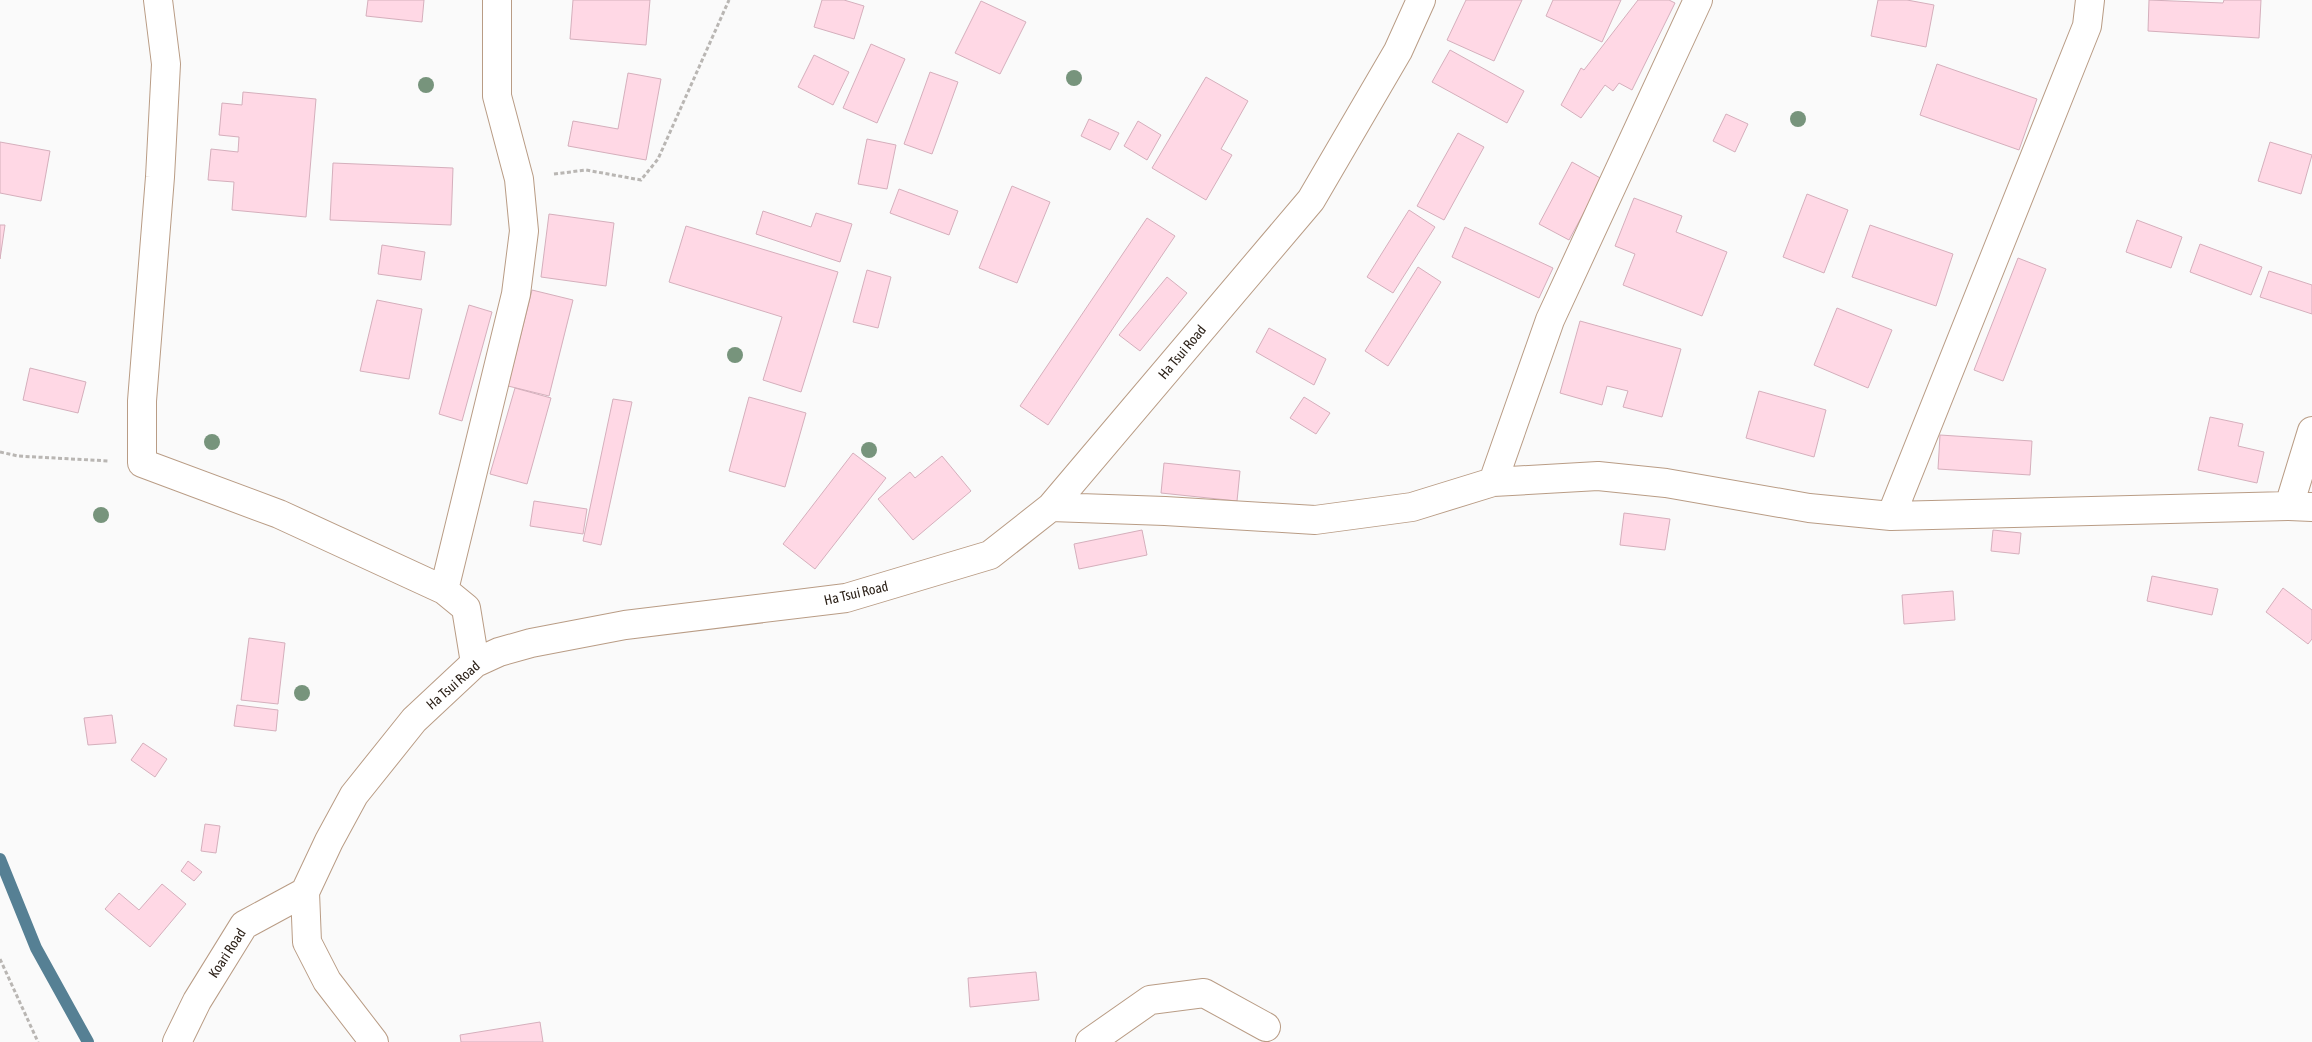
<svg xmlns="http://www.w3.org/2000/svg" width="2312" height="1042" font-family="'Asap Condensed',sans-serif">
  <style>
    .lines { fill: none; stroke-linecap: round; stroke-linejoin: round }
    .stream { stroke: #568094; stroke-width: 12 }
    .building { fill: #ffd8e5; stroke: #d5afbc }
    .minor-casing { stroke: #b99c85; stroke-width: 30 }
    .path { stroke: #b9b6b3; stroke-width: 3; stroke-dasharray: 4 2.5; stroke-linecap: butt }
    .minor { stroke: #fff; stroke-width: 28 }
    .tree { fill: #77947c }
    .labels { text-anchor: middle; stroke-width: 4; stroke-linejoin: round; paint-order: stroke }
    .street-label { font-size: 14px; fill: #2a1f16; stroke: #fff }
  </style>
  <rect width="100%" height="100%" fill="#fafafa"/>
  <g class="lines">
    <!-- stream -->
    <path class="stream" d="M0,859L36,948L88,1042"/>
  </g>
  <!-- building -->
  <path class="building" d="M368,0H424L422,22L366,16Z
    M573,0H650L646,45L570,39Z
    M822,0H844L864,6L854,39L814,27Z
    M1466,0H1522L1494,61L1447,40Z
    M1553,0H1621L1602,42L1546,16Z
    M1638,0H1669L1675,3L1632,90L1619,83L1613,91L1605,85L1581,118L1561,105L1581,68L1584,70Z
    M1878,0H1907L1934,5L1926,47L1871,36Z
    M2149,0L2223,3L2224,0H2261L2259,38L2148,31Z
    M981,1L1026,22L1000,74L955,53Z
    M871,44L905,59L877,123L843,108Z
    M1450,50L1524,91L1507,123L1432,82Z
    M814,55L849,72L833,105L798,87Z
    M1937,64L2037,99L2019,150L1920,115Z
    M930,72L958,82L932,154L904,144Z
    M628,73L661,79L646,160L568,146L573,121L618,129Z
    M1206,77L1248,101L1221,149L1232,155L1206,200L1152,168Z
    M243,92L316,99L306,217L232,210L234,182L208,180L211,149L238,152L239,137L219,135L222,103L242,105Z
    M1726,114L1748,124L1735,152L1713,141Z
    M1089,119L1119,133L1110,150L1081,136Z
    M1138,121L1161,135L1147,160L1124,146Z
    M1458,133L1484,147L1444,220L1417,206Z
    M867,139L896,145L887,189L858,184Z
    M0,142L50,151L41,201L0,193Z
    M2270,142L2312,155L2301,194L2258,181Z
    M1572,162L1602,179L1569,240L1539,224Z
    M333,163L453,168L451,225L330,220Z
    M1012,186L1050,202L1017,283L979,268Z
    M899,189L958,211L949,235L890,213Z
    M1807,194L1848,210L1824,273L1783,257Z
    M1634,198L1682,216L1676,232L1727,252L1702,316L1623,285L1635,254L1615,246Z
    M1409,210L1435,227L1393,293L1367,277Z
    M763,211L811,227L816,213L852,224L840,262L756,234Z
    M549,214L614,223L606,286L541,277Z
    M1147,218L1175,236L1048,425L1020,406Z
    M2137,220L2182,237L2171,268L2126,252Z
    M0,225H5L0,259Z
    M1870,225L1953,254L1936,306L1852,277Z
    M686,226L838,272L801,392L763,380L782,317L669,282Z
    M1465,227L1553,268L1539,298L1452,257Z
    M2200,244L2262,267L2251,295L2190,272Z
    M382,245L425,252L421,280L378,274Z
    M2018,258L2046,269L2003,381L1974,370Z
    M1418,267L1441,282L1388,366L1365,351Z
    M867,270L891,277L878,328L853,322Z
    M2269,271L2312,285V314L2260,297Z
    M1167,277L1187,293L1140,351L1119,335Z
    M532,290L573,300L549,396L508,386Z
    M377,300L422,309L409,379L360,371Z
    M469,305L492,312L462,421L439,414Z
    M1837,308L1892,330L1868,388L1814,365Z
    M1580,321L1681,349L1662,417L1623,407L1628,391L1607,386L1602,405L1560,393Z
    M1269,328L1326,359L1314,385L1256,352Z
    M30,368L86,382L78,413L23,400Z
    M515,388L551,398L527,484L490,474Z
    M1759,391L1826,410L1814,457L1746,438Z
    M749,397L806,413L785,487L729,471Z
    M1304,397L1330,413L1316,434L1290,418Z
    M613,399L632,402L601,545L583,541Z
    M2210,417L2243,424L2238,446L2264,452L2257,483L2198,470Z
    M1940,435L2032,441L2030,475L1938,469Z
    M853,453L886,478L815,569L783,544Z
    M942,456L971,491L913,540L878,499L910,472L915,478Z
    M1164,463L1240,471L1237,501L1161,493Z
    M534,501L587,509L583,534L530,526Z
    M1624,513L1670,519L1665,550L1620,545Z
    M1142,530L1147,555L1079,569L1074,544Z
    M1993,530L2021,533L2019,554L1991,551Z
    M2152,576L2218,589L2212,615L2147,601Z
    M2283,588L2312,610V639L2308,644L2266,612Z
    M1953,591L1955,620L1904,624L1902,595Z
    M249,638L285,643L278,704L241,700Z
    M237,705L278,710L276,731L234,726Z
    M112,715L116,743L88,745L84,718Z
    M143,743L167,759L155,777L131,760Z
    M205,824L220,826L216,853L201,851Z
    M188,861L202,872L194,881L181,871Z
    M162,884L186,904L150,947L105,909L119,893L139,910Z
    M1036,972L1039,1000L970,1007L968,978Z
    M540,1022L543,1042H461L460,1035Z"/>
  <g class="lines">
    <!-- minor casing -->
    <g class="minor-casing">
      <path id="minor" d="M158,0L166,64L160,177L142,401V463L279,514L444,590L466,608L475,663
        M1493,482L1550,320L1698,0
        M2289,506L2312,431
        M1051,507L1165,511L1315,520L1412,507L1493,482L1598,476L1666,483L1809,508L1891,516L2289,506L2312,507
        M1891,516L2087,26L2090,0
        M444,590L516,294L524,231L519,179L497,96V0
        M177,1042L197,1001L244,925L305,892
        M374,1042L327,981L307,942L305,892L329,841L354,795L414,720L475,663L499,652L531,643L625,625L846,598L990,555L1051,507L1311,200L1398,51L1421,0
        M1090,1042L1150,1000L1204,993L1266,1027"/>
    </g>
    <!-- path -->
    <path class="path" d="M554,174L586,170L641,180L658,159L729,0
      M0,452L18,456L109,461
      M0,959L38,1042"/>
    <!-- minor -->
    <use href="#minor" class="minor"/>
  </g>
  <!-- trees -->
  <g class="tree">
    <circle cx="1074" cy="78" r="8"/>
    <circle cx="426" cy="85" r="8"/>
    <circle cx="1798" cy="119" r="8"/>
    <circle cx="735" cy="355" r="8"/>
    <circle cx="212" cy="442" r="8"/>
    <circle cx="869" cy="450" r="8"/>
    <circle cx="101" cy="515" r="8"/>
    <circle cx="302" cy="693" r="8"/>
  </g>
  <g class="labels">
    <!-- street labels -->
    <g class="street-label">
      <text transform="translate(1182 352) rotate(-50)" y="5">Ha Tsui Road</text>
      <text transform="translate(856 593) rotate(-13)" y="5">Ha Tsui Road</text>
      <text transform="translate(453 685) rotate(-41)" y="5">Ha Tsui Road</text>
      <text transform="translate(227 953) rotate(-57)" y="5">Koari Road</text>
    </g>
  </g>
</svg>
